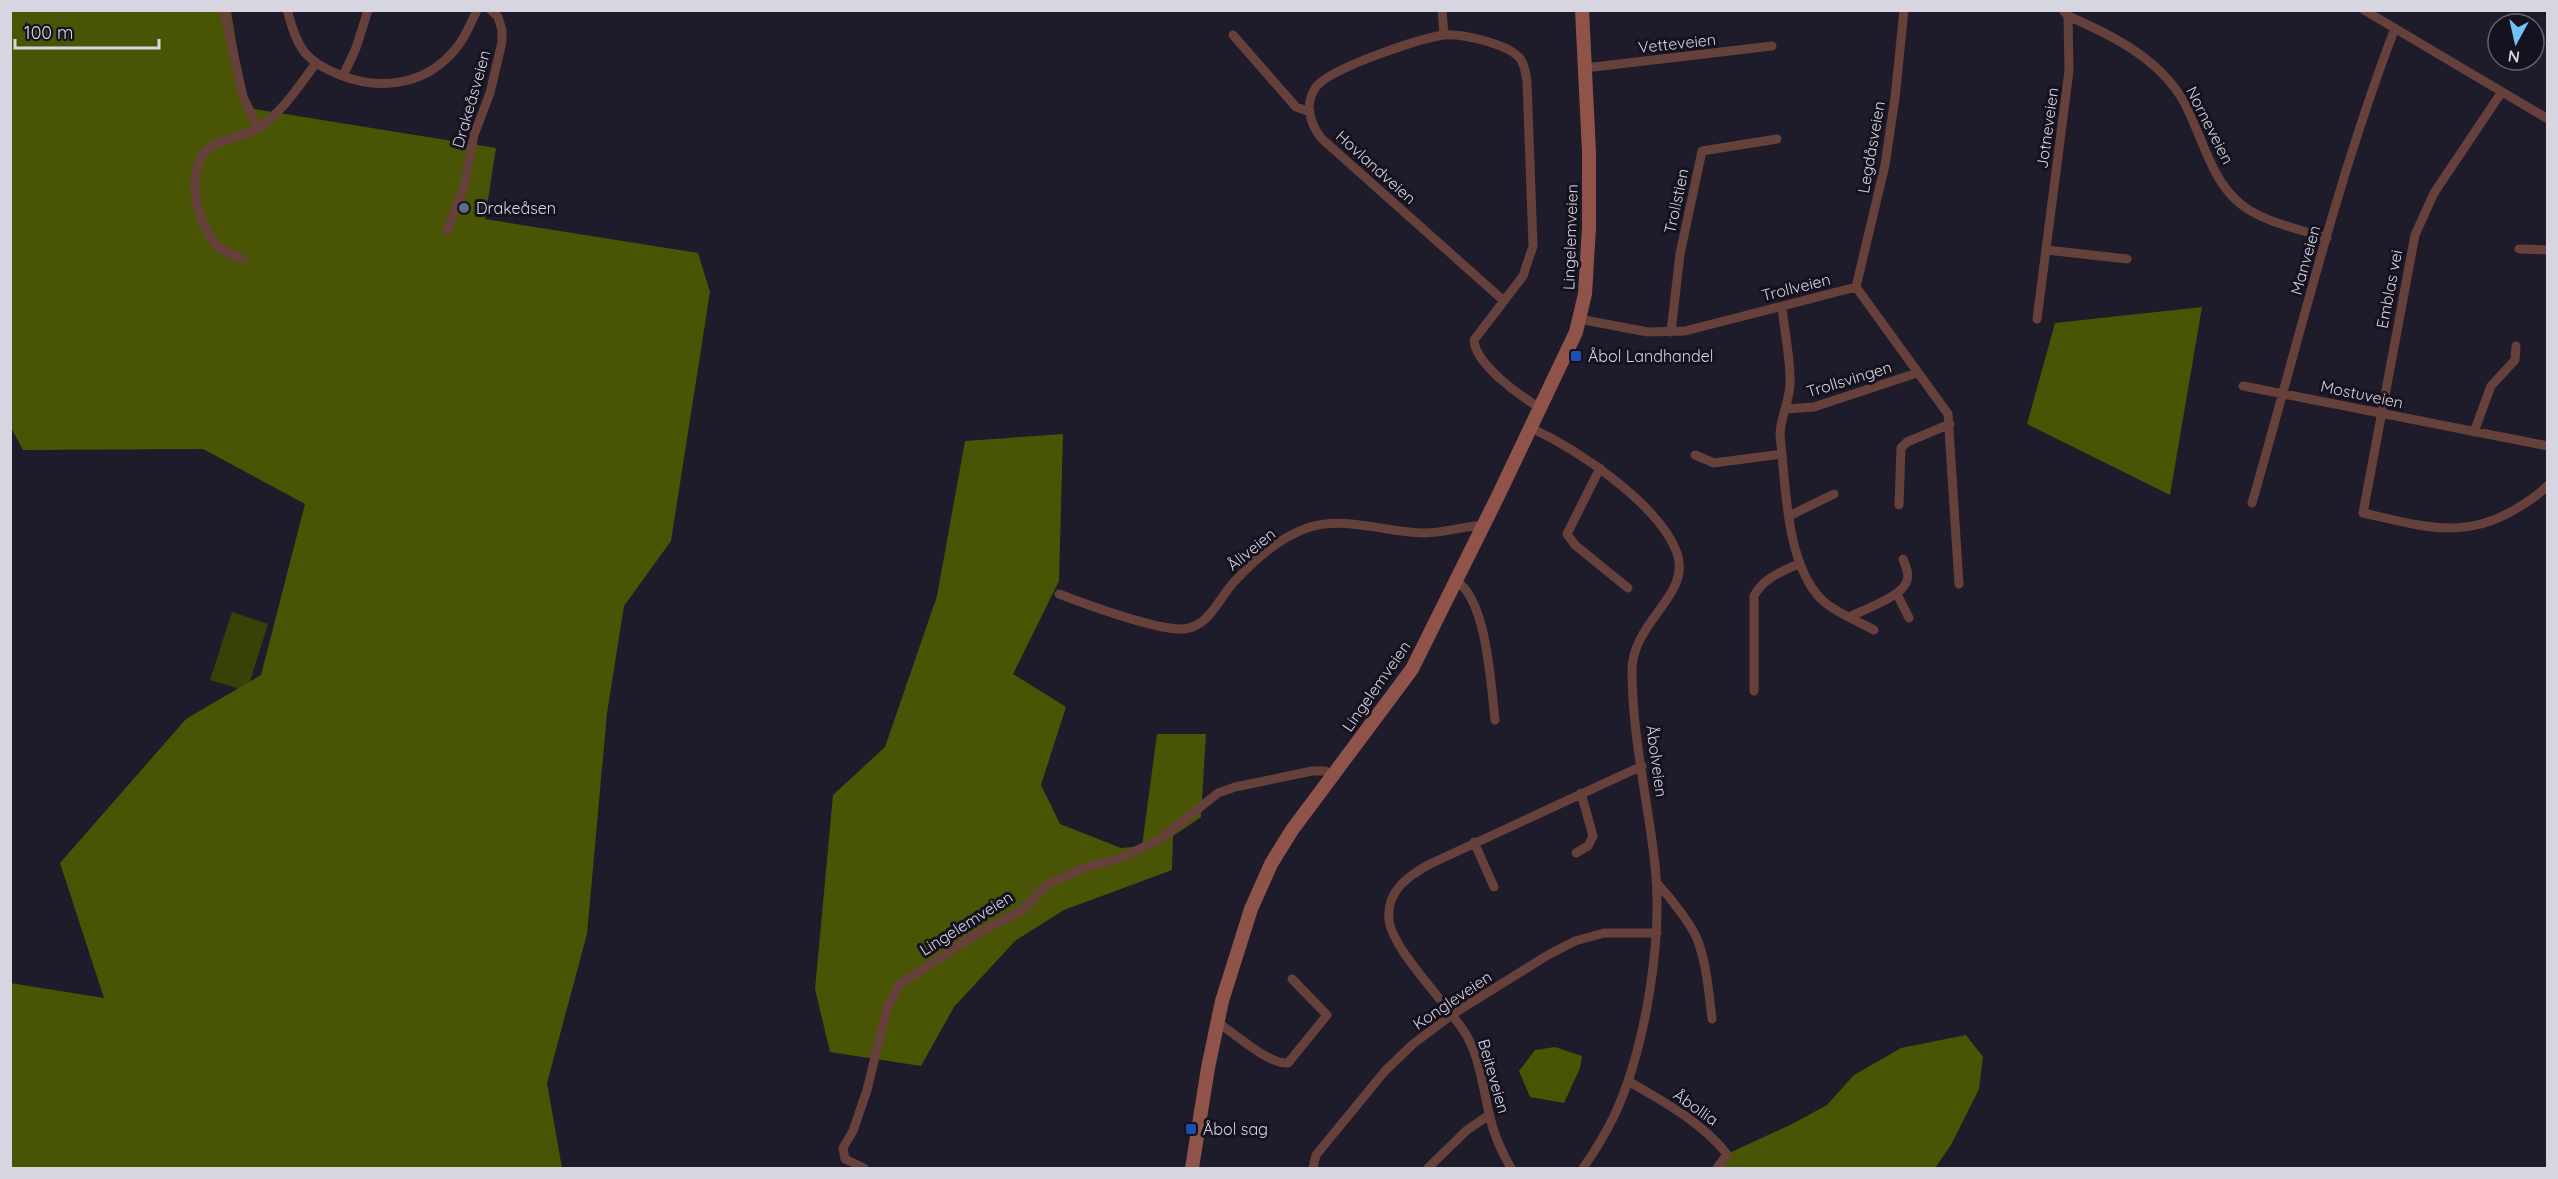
<svg xmlns="http://www.w3.org/2000/svg" width="2558" height="1179" font-family="Quicksand,sans-serif">
  <style>
    .green { fill: #394206 }
    .forest { fill: #4a5405 }
    .lines { fill: none; stroke-linecap: round; stroke-linejoin: round }
    .street { stroke: #66413b; stroke-width: 9 }
    .secondary { stroke: #8f534a; stroke-width: 14 }
    .service-dot { fill: #5c6f8a; stroke: #151220; stroke-width: 2 }
    .transit-dot { fill: #1a4fb4; stroke: #151220; stroke-width: 2 }
    .labels { text-anchor: middle; stroke-width: 6; stroke-linejoin: round; paint-order: stroke }
    .street-label { font-size: 16px; fill: #d7d5e0; stroke: #151220 }
    .poi-label { font-size: 16px; fill: #d7d5e0; stroke: #151220; text-anchor: start }
  </style>
  <rect width="100%" height="100%" fill="#1e1b2a"/>
  <!-- green -->
  <path class="green" d="M232,612L268,624L247,691L210,680Z"/>
  <!-- forest -->
  <path class="forest" d="M11,11H231L247,108L496,148L485,219L698,253L710,292L671,541L624,606L607,713L587,934L547,1083L562,1168H11L10,983L104,998L60,863L186,719L261,675L305,504L203,449L23,450L10,426Z
    M2202,307L2170,495L2027,424L2055,323Z
    M1063,434L1059,581L1013,674L1066,707L1041,785L1060,824L1121,848L1142,846L1157,734H1206L1201,817L1173,836L1172,870L1064,910L1015,941L954,1007L921,1066L830,1052L815,989L833,795L885,747L937,596L965,441Z
    M1966,1035L1983,1057L1979,1089L1951,1145L1935,1168H1717L1727,1154L1792,1124L1827,1105L1854,1075L1901,1048Z
    M1555,1047L1582,1056L1580,1068L1564,1103L1530,1097L1519,1071L1535,1050Z"/>
  <g class="lines">
    <!-- street -->
    <path class="street" d="M224,10L243,97L258,128
      M287,10C292,26 295,40 305,53C315,64 327,70 340,75C378,90 422,86 451,54C463,42 470,25 477,10
      M1442,10L1444,35
      M2364,10L2548,119
      M2068,16C2112,35 2160,59 2184,102C2202,135 2211,182 2242,205C2265,223 2300,229 2327,238
      M1233,35L1296,107L1310,112
      M1585,68L1772,46
      M343,76L356,48L368,10
      M2501,93L2434,193L2415,235L2363,513C2419,525 2462,541 2514,510C2526,503 2539,495 2548,485
      M447,231L465,183L474,135L490,93L502,42V30L498,17L491,10
      M2519,249L2548,250
      M2047,250L2127,259
      M243,259C236,256 225,253 219,247C198,227 185,178 204,153C217,138 241,138 258,128C282,113 299,86 316,63
      M1856,287L1885,165L1895,98L1904,10
      M1504,301L1321,138C1310,123 1304,104 1316,87C1330,68 1419,39 1443,35C1460,33 1511,44 1521,60C1525,66 1526,74 1527,82L1533,246L1523,276L1474,340C1475,364 1520,396 1540,408
      M1782,306C1784,331 1791,359 1790,385C1789,403 1780,418 1780,435C1786,484 1785,563 1822,600C1836,613 1858,621 1874,630
      M1579,319L1648,332L1685,331L1856,287L1948,414L1959,584
      M2037,319L2069,71L2068,16L2063,10
      M1671,332L1680,254L1702,151L1777,139
      M2243,386L2548,446
      M1786,409L1814,407L1917,373
      M1531,428C1577,449 1659,504 1677,553C1692,595 1632,621 1632,671C1632,735 1648,801 1655,865C1663,938 1646,1046 1615,1114C1606,1133 1595,1151 1583,1168
      M2474,432L2491,386L2515,360L2516,346
      M1695,455L1714,463L1782,454
      M1600,468L1567,534L1575,545L1628,588
      M2252,503C2298,344 2336,182 2395,28
      M1899,505L1901,448L1907,442L1950,424
      M1789,516L1834,494
      M1456,581C1487,599 1491,687 1495,720
      M1059,594C1085,604 1156,630 1182,629C1209,628 1218,599 1234,582C1253,561 1279,538 1307,528C1346,515 1386,533 1425,533C1445,533 1464,526 1484,525
      M1897,594L1909,618
      M1849,617C1863,610 1900,597 1906,583C1910,575 1906,567 1903,559
      M1754,691V596C1764,577 1782,572 1800,563
      M1474,842L1494,887
      M1576,853L1588,846L1593,836L1581,793
      M1656,882C1669,896 1694,927 1699,944C1707,968 1709,994 1712,1019
      M1217,1022C1234,1033 1269,1065 1288,1063L1327,1015L1292,979
      M1628,1081C1664,1102 1700,1121 1727,1154L1717,1168
      M864,1168L845,1159L843,1148L853,1131L867,1090L887,1008L900,984L978,933L1021,911L1048,884L1083,868L1120,858L1159,840L1218,793L1235,787L1312,771H1325L1332,774
      M1313,1168L1316,1155L1385,1071L1413,1044L1453,1014L1548,955L1575,941L1604,933H1657
      M1428,1168L1467,1130L1489,1115
      M1511,1168C1501,1151 1493,1133 1489,1113C1483,1088 1480,1061 1468,1038C1450,1005 1393,952 1389,920C1386,891 1408,876 1430,864L1642,766"/>
    <!-- secondary -->
    <path class="secondary" d="M1192,1168L1208,1068L1222,1001L1251,909L1271,864L1292,830L1412,669L1498,496L1576,332L1585,294L1589,228V152L1582,10"/>
  </g>
  <!-- markers -->
  <circle class="service-dot" cx="464" cy="208" r="6"/>
  <g class="transit-dot">
    <rect x="1570" y="350" width="12" height="12" rx="3"/>
    <rect x="1185" y="1123" width="12" height="12" rx="3"/>
  </g>
  <g class="labels">
    <!-- street labels -->
    <g class="street-label">
      <text transform="translate(1677 43) rotate(-6)" y="6">Vetteveien</text>
      <text transform="translate(471 99) rotate(-74)" y="6">Drakeåsveien</text>
      <text transform="translate(2210 125) rotate(63)" y="6">Norneveien</text>
      <text transform="translate(2047 128) rotate(-82)" y="6">Jotneveien</text>
      <text transform="translate(1871 147) rotate(-80)" y="6">Legdåsveien</text>
      <text transform="translate(1376 167) rotate(42)" y="6">Hovlandveien</text>
      <text transform="translate(1676 201) rotate(-78)" y="6">Trollstien</text>
      <text transform="translate(1570 237) rotate(-88)" y="6">Lingelemveien</text>
      <text transform="translate(2305 260) rotate(-74)" y="6">Manveien</text>
      <text transform="translate(1796 287) rotate(-14)" y="6">Trollveien</text>
      <text transform="translate(2389 289) rotate(-79)" y="6">Emblas vei</text>
      <text transform="translate(1849 379) rotate(-17)" y="6">Trollsvingen</text>
      <text transform="translate(2362 394) rotate(12)" y="6">Mostuveien</text>
      <text transform="translate(1251 549) rotate(-39)" y="6">Åliveien</text>
      <text transform="translate(1376 686) rotate(-55)" y="6">Lingelemveien</text>
      <text transform="translate(1657 761) rotate(82)" y="6">Åbolveien</text>
      <text transform="translate(966 923) rotate(-32)" y="6">Lingelemveien</text>
      <text transform="translate(1452 1000) rotate(-34)" y="6">Kongleveien</text>
      <text transform="translate(1494 1076) rotate(74)" y="6">Beiteveien</text>
      <text transform="translate(1696 1107) rotate(35)" y="6">Åbollia</text>
    </g>
    <!-- poi labels -->
    <g class="poi-label">
      <text x="476" y="214">Drakeåsen</text>
      <text x="1588" y="362">Åbol Landhandel</text>
      <text x="1203" y="1135">Åbol sag</text>
    </g>
  </g>
  <!-- border -->
  <rect width="2558" height="1179" fill="none" stroke="#d7d5e0" stroke-width="24"/>
  <!-- north arrow -->
  <g transform="translate(2516 42) rotate(188)"><circle r="28" fill="#151220" stroke="#63606d" stroke-width="1.5"/>
  <path d="M0-4.5L10 22L0 15L-10 22Z" fill="#74c0f6"/>
  <text y="-9" font-size="16" font-weight="bold" text-anchor="middle" fill="#d7d5e0">N</text>
  </g>
  <!-- scale -->
  <path d="M15 39v9h144v-9" fill="none" stroke="#d7d5e0" stroke-width="3"/>
  <text x="24" y="39" font-size="18" fill="#d7d5e0" stroke="#151220" stroke-width="4.5" paint-order="stroke">100 m</text>
</svg>
